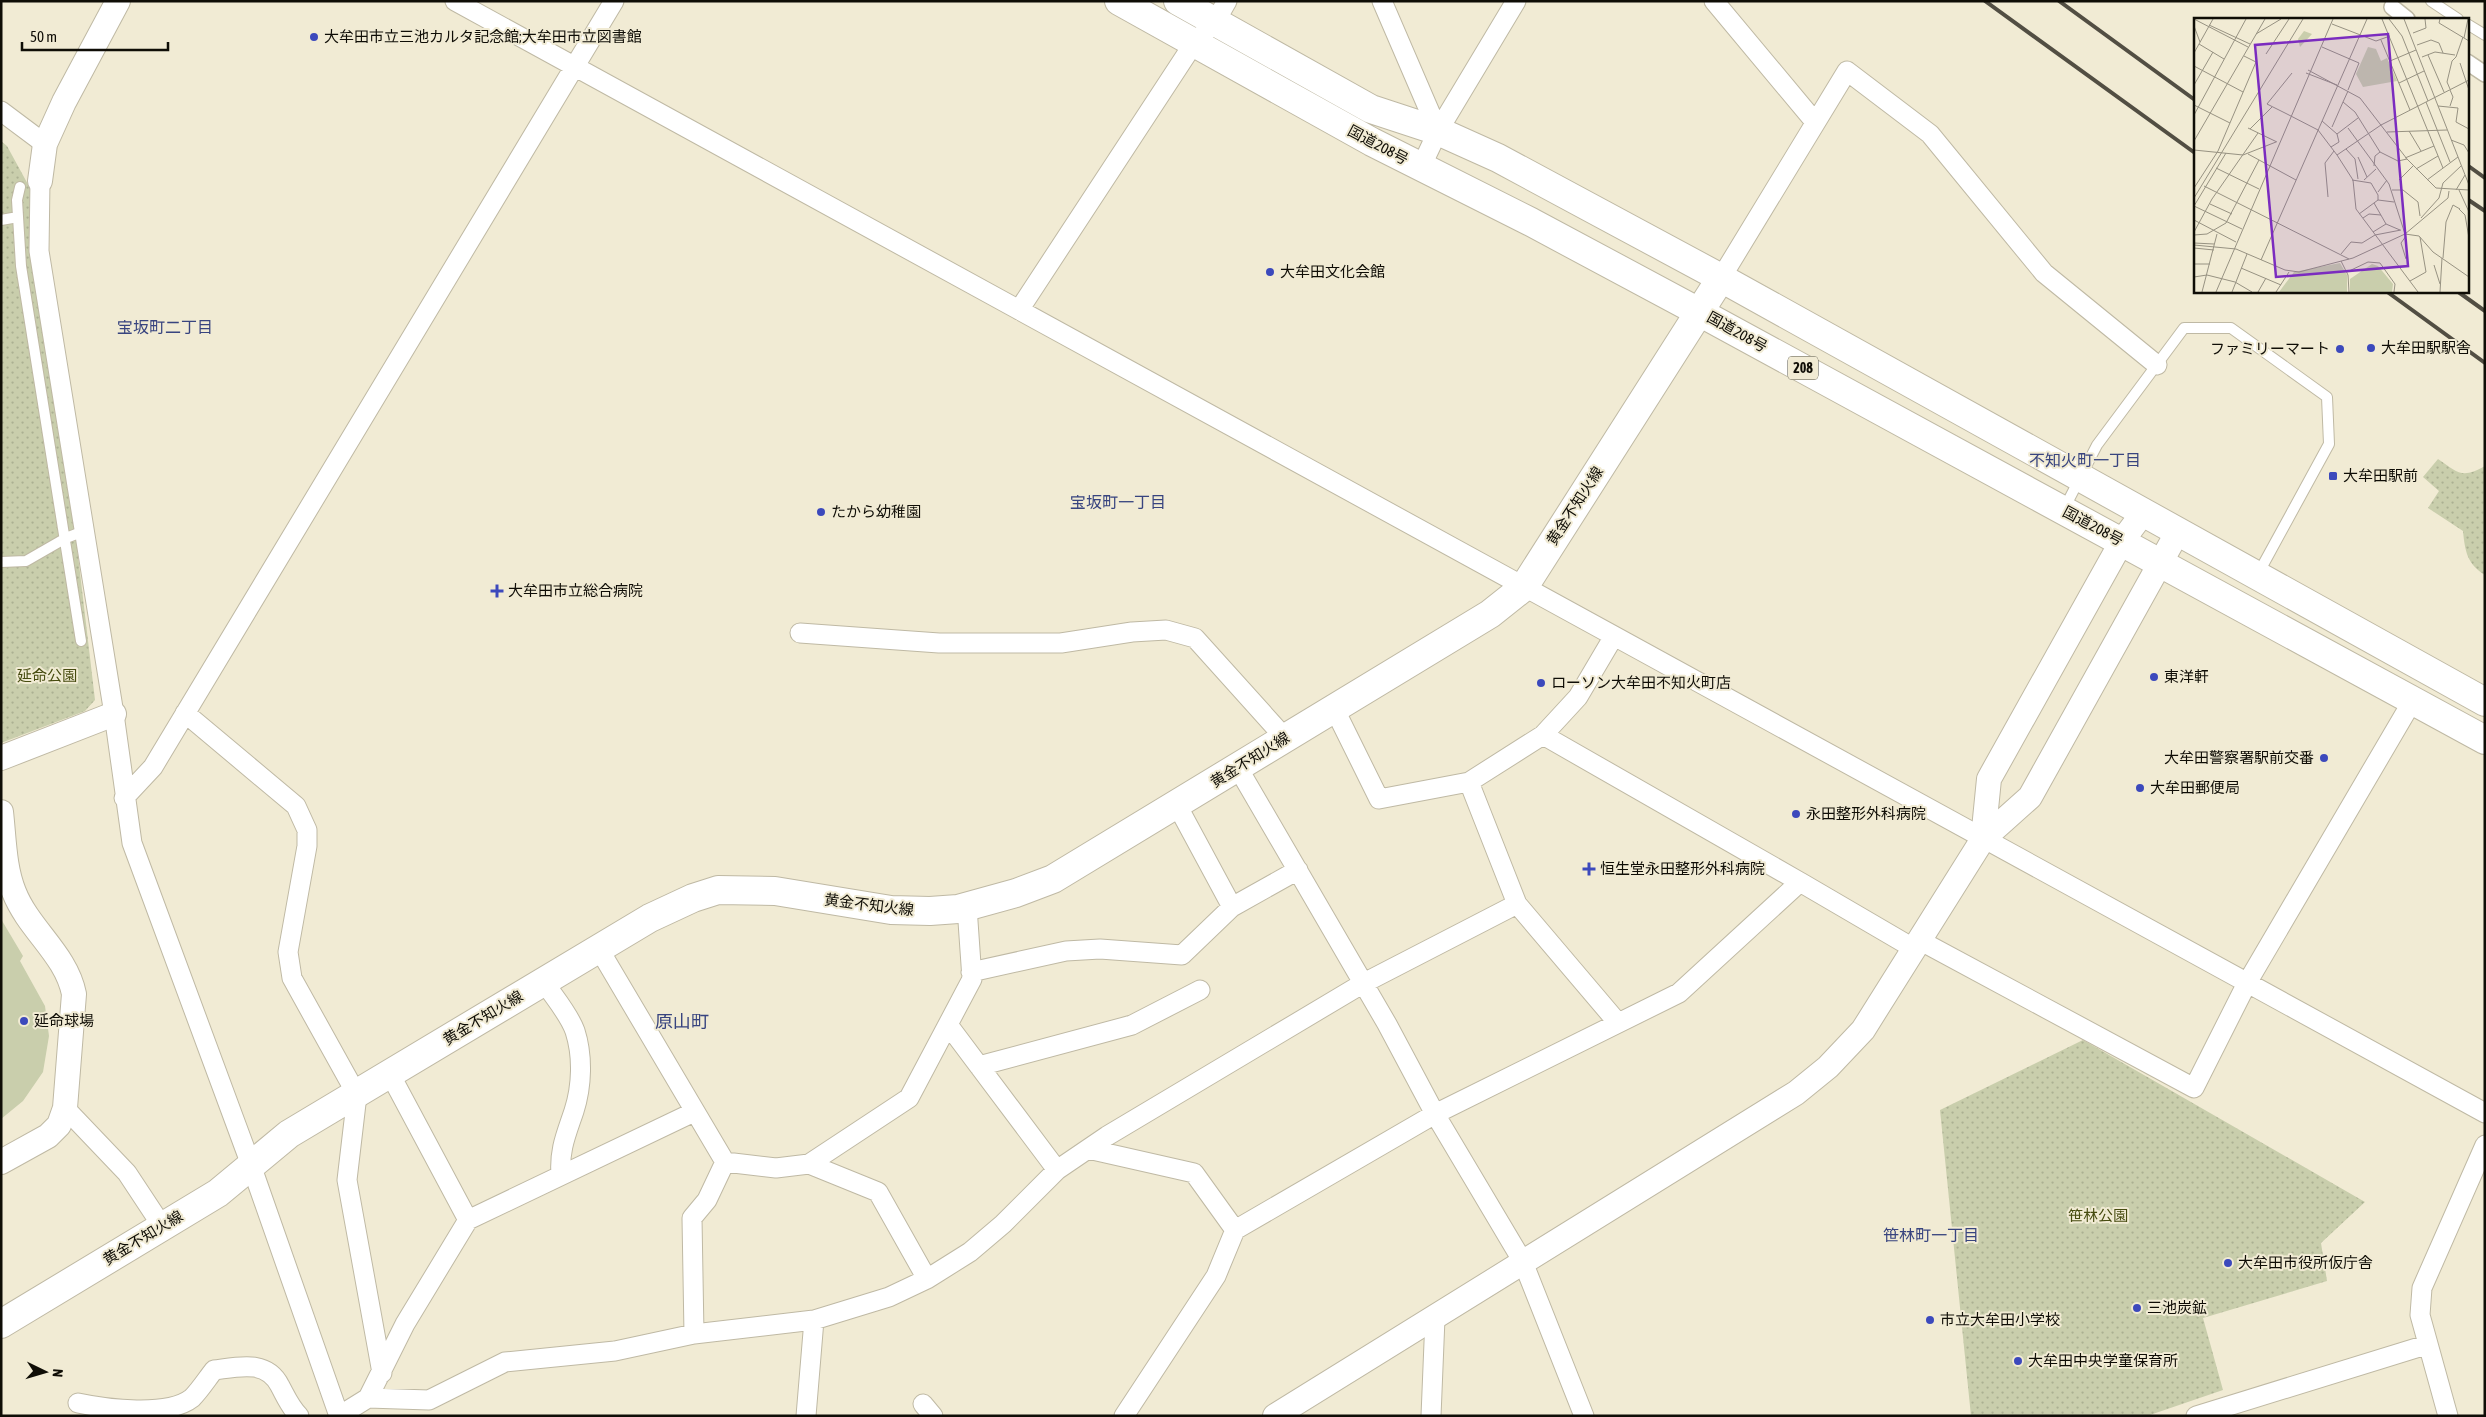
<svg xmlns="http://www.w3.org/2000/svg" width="2486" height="1417" font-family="'Asap Condensed','Noto Sans JP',sans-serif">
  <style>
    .grass { fill: url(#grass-dots) }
    .garden { fill: #c9ceac }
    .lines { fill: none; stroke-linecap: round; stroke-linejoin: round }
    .service-casing { stroke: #bfb9a4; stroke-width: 12 }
    .pedestrian-casing { stroke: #bfb9a4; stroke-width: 18 }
    .minor-casing { stroke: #bfb9a4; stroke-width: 21 }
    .tertiary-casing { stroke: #bfb9a4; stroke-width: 26 }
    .secondary-casing { stroke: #bfb9a4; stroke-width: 30 }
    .trunk-casing { stroke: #bfb9a4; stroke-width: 30 }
    .service { stroke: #fff; stroke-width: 10 }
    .pedestrian { stroke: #fff; stroke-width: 15 }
    .minor { stroke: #fff; stroke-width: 19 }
    .tertiary { stroke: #fff; stroke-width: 24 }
    .secondary { stroke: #fff; stroke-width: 28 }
    .trunk { stroke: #fff; stroke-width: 28 }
    .rail { stroke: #524e43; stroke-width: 4 }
    .poi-dot { fill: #3c49bc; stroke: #f1ebd4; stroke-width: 2 }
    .labels { text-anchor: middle; stroke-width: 4; stroke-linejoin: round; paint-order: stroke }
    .shield { fill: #f1ebd4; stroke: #535044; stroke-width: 1 }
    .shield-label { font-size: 14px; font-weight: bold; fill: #0f0d06 }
    .poi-label { font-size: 15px; fill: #0f0d06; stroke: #f1ebd4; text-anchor: start }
    .street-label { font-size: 15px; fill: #0f0d06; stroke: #f1ebd4 }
    .park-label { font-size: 15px; fill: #474c10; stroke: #f1ebd4 }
    .neighbourhood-label { font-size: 16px; fill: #38447f; stroke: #f1ebd4 }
    .quarter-label { font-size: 18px; fill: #38447f; stroke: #f1ebd4 }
    .inset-road { fill: none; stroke: #979282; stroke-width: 1 }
    .view { fill: #7b2cbf; fill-opacity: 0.15; stroke: #7b2cbf; stroke-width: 2.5 }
    .inset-edge { fill: none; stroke: #0f0d06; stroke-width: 2.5 }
  </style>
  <defs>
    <pattern id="grass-dots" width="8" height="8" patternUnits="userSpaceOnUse" patternTransform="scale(1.25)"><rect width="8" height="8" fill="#c9ceac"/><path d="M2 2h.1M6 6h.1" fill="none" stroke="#abb092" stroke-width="1.8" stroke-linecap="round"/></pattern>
  </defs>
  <rect width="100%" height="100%" fill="#f1ebd4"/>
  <!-- grass -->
  <path class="grass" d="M1,141L7,146L36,199L95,700L85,711L1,743Z
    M2438,459C2458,473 2462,479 2485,466V575C2467,564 2465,551 2463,531L2428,508L2439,491L2423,477Z
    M2083,1040L2365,1202L2321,1243L2327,1281L2203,1318L2223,1390L2147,1416H1971L1940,1110Z"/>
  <!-- garden -->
  <path class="garden" d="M1,919L23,956L20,961L45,1006L49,1036L43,1072L23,1101L1,1119Z"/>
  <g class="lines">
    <!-- service casing -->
    <g class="service-casing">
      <path id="service" d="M2431,1L2458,19
        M2467,24L2485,35
        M20,187L17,200L21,266L81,641
        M1,220L18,217
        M2064,509L2097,445L2184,328H2231L2327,397L2329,444L2258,574
        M1,562L26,561L66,538L84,531"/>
    </g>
    <!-- pedestrian casing -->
    <g class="pedestrian-casing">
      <path id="pedestrian" d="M2392,7L2407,19
        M2467,62L2485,74"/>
    </g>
    <!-- minor casing -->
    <g class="minor-casing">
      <path id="minor" d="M455,1L2485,1113
        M1382,1L1438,131
        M1714,1L1815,122
        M1,111L45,144
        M1421,167L1438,131L1516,1
        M40,181L39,251L114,714L132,843L251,1165L339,1416
        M1721,278L1847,71L1930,134L2044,273L2157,365
        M1019,310L1194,43L1215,22L1227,1
        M800,633L939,643H1061L1132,632L1166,630L1195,638L1285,738
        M1334,708L1379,799L1469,782L1543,735L1578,697L1614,636
        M185,713L296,806L307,830V846L288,952L292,978L357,1095L347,1180L382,1373
        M1543,735L1800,882
        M1238,768L1387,1024L1435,1114L1523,1262L1584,1416
        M1469,782L1517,904L1618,1023
        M124,798L153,767L614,1
        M1177,805L1232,907
        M1919,940L2194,1088L2247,983L2413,700
        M599,949L725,1162L776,1168L809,1164L909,1098L972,979L967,907
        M971,972L1066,951L1100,949L1182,955L1232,907L1298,870
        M544,982C554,997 569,1014 575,1031C583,1056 582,1086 574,1111C566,1135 559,1150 561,1175
        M949,1026L1057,1170
        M979,1066L1132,1025L1200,990
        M390,1074L468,1220
        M65,1108L127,1173L162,1226
        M1088,1149L1194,1173L1235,1230
        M809,1164L878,1192L927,1279
        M694,1334L692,1218L707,1200L725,1162
        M368,1398L405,1324L468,1220L694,1112
        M78,1403C106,1409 168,1417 192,1398C200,1390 207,1379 214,1370C238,1367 267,1359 280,1386C286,1397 290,1407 299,1416
        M923,1404L933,1416
        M339,1416L368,1398L429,1400L505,1362L615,1351L694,1334L814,1320L889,1297L927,1279L970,1252L1003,1224L1057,1170L1107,1136L1362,984L1517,904
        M806,1416L814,1320
        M1124,1416L1216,1276L1235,1230L1435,1114L1679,993L1800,882L1913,948
        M1431,1416L1435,1318
        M2196,1416L2426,1345
        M2448,1416L2420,1315L2422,1288L2485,1145"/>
    </g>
    <!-- tertiary casing -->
    <g class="tertiary-casing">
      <path id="tertiary" d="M40,181L45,144L64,102L118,1
        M1,758L114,714
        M1,812C4,838 4,868 14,892C29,930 66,954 74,994L65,1108L59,1125L48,1136L1,1162
        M1983,839L1989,779L2122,541L2143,513
        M1275,1416L1796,1093L1828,1067L1863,1030L1983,839L2030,797L2177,533"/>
    </g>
    <!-- secondary casing -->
    <g class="secondary-casing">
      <path id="secondary" d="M1,1324L218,1193L289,1134L650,918L693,898L718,890L775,891L891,910L930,911L958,909L1016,893L1053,879L1490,614L1524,587L1721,278"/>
    </g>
    <!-- trunk casing -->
    <g class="trunk-casing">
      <path id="trunk" d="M1119,1L1372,142L1531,222L1699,312L2485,740
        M1178,1L1371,109L1438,131L1498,158L1721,278L2485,702"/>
    </g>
    <!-- service -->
    <use href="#service" class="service"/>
    <!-- pedestrian -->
    <use href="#pedestrian" class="pedestrian"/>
    <!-- minor -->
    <use href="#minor" class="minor"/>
    <!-- tertiary -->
    <use href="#tertiary" class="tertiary"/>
    <!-- secondary -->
    <use href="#secondary" class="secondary"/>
    <!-- trunk -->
    <use href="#trunk" class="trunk"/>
    <!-- rail -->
    <path class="rail" d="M1985,1L2195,153
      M2059,1L2195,100
      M2467,165L2485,178
      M2467,199L2485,211
      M2386,291L2485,363
      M2457,291L2485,311"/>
  </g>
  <!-- markers -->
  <g class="poi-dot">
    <circle cx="314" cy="37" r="5"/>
    <circle cx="1270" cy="272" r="5"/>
    <circle cx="2371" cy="348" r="5"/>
    <circle cx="2340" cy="349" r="5"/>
    <rect x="2328" y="471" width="10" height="10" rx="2.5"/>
    <circle cx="821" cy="512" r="5"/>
    <path d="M494.5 583.5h5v5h5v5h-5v5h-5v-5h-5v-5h5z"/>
    <circle cx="2154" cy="677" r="5"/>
    <circle cx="1541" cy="683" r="5"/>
    <circle cx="2324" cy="758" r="5"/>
    <circle cx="2140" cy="788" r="5"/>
    <circle cx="1796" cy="814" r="5"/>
    <path d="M1586.5 861.5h5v5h5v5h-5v5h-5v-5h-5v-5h5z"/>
    <circle cx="24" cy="1021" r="5"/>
    <circle cx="2228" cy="1263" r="5"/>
    <circle cx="2137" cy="1308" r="5"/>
    <circle cx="1930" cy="1320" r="5"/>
    <circle cx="2018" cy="1361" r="5"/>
  </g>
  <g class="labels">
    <!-- shield labels -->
    <rect class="shield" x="1788" y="356.5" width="30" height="23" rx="4"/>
    <g class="shield-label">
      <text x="1803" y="373">208</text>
    </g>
    <!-- poi labels -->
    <g class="poi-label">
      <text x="324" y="42">大牟田市立三池カルタ記念館;大牟田市立図書館</text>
      <text x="1280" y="277">大牟田文化会館</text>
      <text x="2381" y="353">大牟田駅駅舎</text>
      <text x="2330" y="354" text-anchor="end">ファミリーマート</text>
      <text x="2343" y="481">大牟田駅前</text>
      <text x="831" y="517">たから幼稚園</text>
      <text x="508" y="596">大牟田市立総合病院</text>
      <text x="2164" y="682">東洋軒</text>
      <text x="1551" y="688">ローソン大牟田不知火町店</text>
      <text x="2314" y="763" text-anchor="end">大牟田警察署駅前交番</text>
      <text x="2150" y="793">大牟田郵便局</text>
      <text x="1806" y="819">永田整形外科病院</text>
      <text x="1600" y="874">恒生堂永田整形外科病院</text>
      <text x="34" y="1026">延命球場</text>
      <text x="2238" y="1268">大牟田市役所仮庁舎</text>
      <text x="2147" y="1313">三池炭鉱</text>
      <text x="1940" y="1325">市立大牟田小学校</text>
      <text x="2028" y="1366">大牟田中央学童保育所</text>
    </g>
    <!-- street labels -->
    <g class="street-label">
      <text transform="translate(1378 145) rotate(28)" y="5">国道208号</text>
      <text transform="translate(1737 332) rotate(29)" y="5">国道208号</text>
      <text transform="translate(1575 506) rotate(-57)" y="5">黄金不知火線</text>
      <text transform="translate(2093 526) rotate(28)" y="5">国道208号</text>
      <text transform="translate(1250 760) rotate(-32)" y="5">黄金不知火線</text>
      <text transform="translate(869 905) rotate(7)" y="5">黄金不知火線</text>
      <text transform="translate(483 1018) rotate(-31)" y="5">黄金不知火線</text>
      <text transform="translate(143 1238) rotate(-31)" y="5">黄金不知火線</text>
    </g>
    <!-- park labels -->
    <g class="park-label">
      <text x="47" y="681">延命公園</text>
      <text x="2098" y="1221">笹林公園</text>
    </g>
    <!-- neighbourhood labels -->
    <g class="neighbourhood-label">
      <text x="165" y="333">宝坂町二丁目</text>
      <text x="2085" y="466">不知火町一丁目</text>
      <text x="1118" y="508">宝坂町一丁目</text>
      <text x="1931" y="1241">笹林町一丁目</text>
    </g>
    <!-- quarter labels -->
    <g class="quarter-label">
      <text x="682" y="1028">原山町</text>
    </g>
  </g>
  <!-- overview -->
  <g transform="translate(2194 18)">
    <rect width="275" height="275" fill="#f1ebd4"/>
    <path d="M110,13L118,16L106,29L104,21ZM174,29L182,31L187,43L193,40L203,63L169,69L162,56ZM146,245L153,257V274H85L100,254Z" fill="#c9ceac"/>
    <path d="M178,246L184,248L199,266L198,274H156V261Z" fill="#c9ceac"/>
    <path class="inset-road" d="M0,1L54,29M188,1L249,150M195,1L208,18L234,83M210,1L275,167M246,1L245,5L275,23M138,6L182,23L196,18M15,7L56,26M0,8L6,24M219,15L232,10L231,1M62,16L87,1M270,20L274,1M187,22L216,92M5,26L30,41M223,27L237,22L245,25L249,35M128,29L165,45L154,72M0,35L19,1M72,36L95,1M234,37L250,74M228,39L241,34L261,37M196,43L222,32M266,45L275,72M0,48L49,74M114,52L166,80L213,141L242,170L275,172M112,55L143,67M205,65L230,53M0,67L19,34M256,71L253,64L258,43L262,39L269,19M256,72L259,79L256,88M154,73L149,84L161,94L186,134L204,143L213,141M232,84L256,144M0,87L36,105M244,88L264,90L262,104L275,111M93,96L73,86L98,55M93,96L124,112L143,137L159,162L162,191L224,274M0,97L52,1M128,103L143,116L145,124L137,129M138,109L149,84M54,110L83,124M154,110L195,166L211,216M56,111L78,89M215,113L227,133M193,114L253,112M143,116L164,100M257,122L270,127L275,135M0,123L71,1M152,131L161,141L164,161M0,132L49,137L82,124M54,136L102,162M143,137L187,107L275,62M164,139L173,159M211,140L240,128M180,148L181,138L186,134M22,150L65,171M222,151L244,138M158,162L177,165L184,177V182L165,196M170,162L182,151M205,162L219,148M233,162L264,139M10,168L155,241M0,170L24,133L62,44L50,38M198,172H209L224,184L226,198M262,172L271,157M265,172L275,194M184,174L193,162M134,179L131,145L140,133M0,180L109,1M184,182L200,184M180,185L192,206L206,212M16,186L38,196M0,188L32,135M0,188L48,211M265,191L271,197L275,220M169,200L175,196L187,197M227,200L245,180L249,165L267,148M0,202L42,224M0,214L18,181L64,115M179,214L192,206M211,216L225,218L239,234L275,259M0,217L13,216L32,205L65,142M0,225L20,226M0,227L42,231L91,252L105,254L159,240L211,216L254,180L255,173M0,230L20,232M147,236L157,224L168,225L181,217L207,212M249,240L252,204L259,187L266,191M212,241L207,225L212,218M67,242L173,1M147,243L154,257L155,274M0,246H16M240,247L246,266M47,250L87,267M153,254L174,244L186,245L201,266L200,274M0,259L13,257L41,264L58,274M216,263L232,254L226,219M8,274L23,216M22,274L139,1M38,274L53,236M64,274L72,260M82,274L95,254M246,274L248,240"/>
    <path class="view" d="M194,16L214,248L82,259L61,27Z"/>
    <rect width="275" height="275" class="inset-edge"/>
  </g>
  <!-- border -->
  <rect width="2486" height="1417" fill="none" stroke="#0f0d06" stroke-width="5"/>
  <!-- north arrow -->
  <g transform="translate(45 1372) rotate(95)" stroke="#f1ebd4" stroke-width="4" paint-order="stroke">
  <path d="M0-4L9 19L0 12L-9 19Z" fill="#0f0d06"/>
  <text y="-8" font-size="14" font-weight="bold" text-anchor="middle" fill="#0f0d06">N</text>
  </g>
  <!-- scale -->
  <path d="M22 42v8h146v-8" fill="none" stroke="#0f0d06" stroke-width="2.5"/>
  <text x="30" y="42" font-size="15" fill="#0f0d06" stroke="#f1ebd4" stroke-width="4" paint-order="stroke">50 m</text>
</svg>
